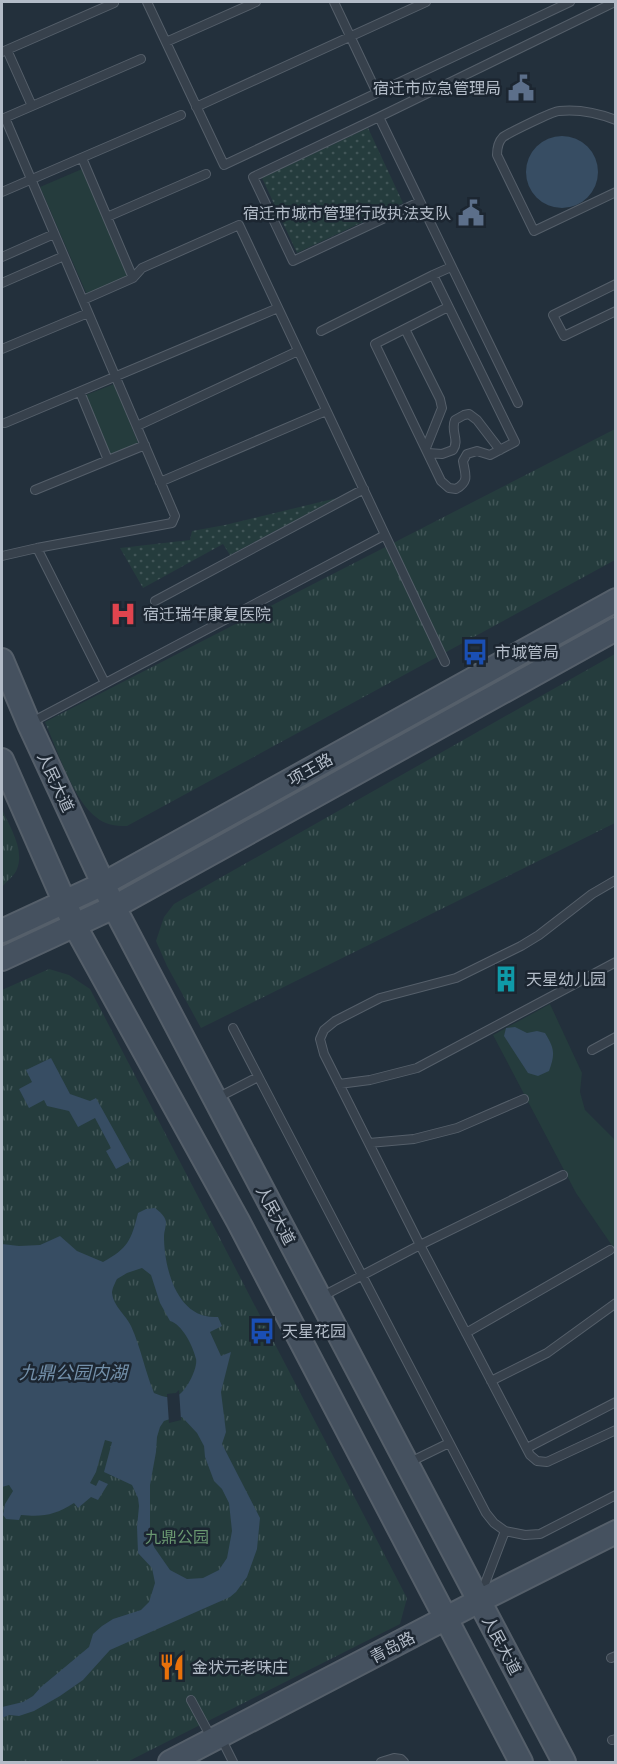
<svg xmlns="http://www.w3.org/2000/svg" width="617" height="1764" font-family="'Titillium Web','Noto Sans SC',sans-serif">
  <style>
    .grass { fill: url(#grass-dots) }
    .park { fill: url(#park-tufts) }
    .garden { fill: #253c3d }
    .water { fill: #374d63; fill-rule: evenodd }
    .pier { fill: #23303c }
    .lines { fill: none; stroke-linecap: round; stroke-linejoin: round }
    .lane-casing { stroke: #555f6a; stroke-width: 10 }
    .secondary-casing { stroke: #555f6a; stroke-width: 26 }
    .lane { stroke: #37414c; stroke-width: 8 }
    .secondary { stroke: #45515f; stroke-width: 22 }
    .labels { text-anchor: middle; stroke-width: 5; stroke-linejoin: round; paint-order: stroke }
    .poi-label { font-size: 16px; fill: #b3bcc8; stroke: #1c2631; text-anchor: start }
    .street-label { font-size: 16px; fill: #b3bcc8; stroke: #1c2631 }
    .park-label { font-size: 16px; fill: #6a9871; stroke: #1c2631 }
    .water-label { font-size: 18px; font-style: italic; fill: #7390aa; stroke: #1c2631 }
  </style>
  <defs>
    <pattern id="grass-dots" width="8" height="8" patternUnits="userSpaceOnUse" patternTransform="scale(1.5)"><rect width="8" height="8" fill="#253c3d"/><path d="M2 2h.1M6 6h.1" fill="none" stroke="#425658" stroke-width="1.8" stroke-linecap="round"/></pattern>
    <pattern id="park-tufts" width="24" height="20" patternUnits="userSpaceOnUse" patternTransform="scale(1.5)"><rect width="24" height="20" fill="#253c3d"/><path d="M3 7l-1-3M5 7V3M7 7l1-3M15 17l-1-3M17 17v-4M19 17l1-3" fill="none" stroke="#425658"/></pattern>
  </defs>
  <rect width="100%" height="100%" fill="#23303c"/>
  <!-- grass -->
  <path class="grass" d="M368,128L403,203L297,253L262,178Z
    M337,498L230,555L223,544L143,588L120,548L190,540L192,531L225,525Z"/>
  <!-- park -->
  <path class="park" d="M615,429V560L127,826C115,826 105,825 96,817C73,800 57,749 45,722Z
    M615,654V823L201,1028L167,966L156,941L164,917L174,904Z
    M2,809C9,826 25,849 17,869C15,875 7,881 2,887Z
    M49,969L69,975L90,989L407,1598L400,1624L127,1762H2V990Z"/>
  <!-- garden -->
  <path class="garden" d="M82,169L128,277L87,295L40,187Z
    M114,384L139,445L111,456L86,395Z
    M550,1004L582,1073L580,1092L585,1110L615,1140V1250L576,1193L493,1035Z"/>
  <!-- water -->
  <path class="water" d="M526 172a36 36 0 1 1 72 0a36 36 0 1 1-72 0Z
    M515,1027L527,1033L537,1031L545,1033C555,1049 555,1054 549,1071L538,1076L528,1073L504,1036L506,1028Z
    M51,1058L70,1094L90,1101L96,1098L131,1161L116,1169L106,1151L111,1148L95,1118L78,1127L69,1111L47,1106L44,1100L29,1108L19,1089L32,1082L26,1070Z
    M155,1208C160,1212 165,1216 166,1222C166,1227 164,1232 164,1236C164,1268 177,1320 218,1317L222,1326L210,1332L221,1356L231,1352L221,1392L226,1432L222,1444L260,1518L257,1549L247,1577L236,1592L230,1597L110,1650L83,1680L60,1696L34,1711L19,1716L9,1715L2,1718V1707L23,1702L33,1696L41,1687L89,1647L93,1634L102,1626L113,1619L141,1610L149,1602L155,1583L152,1568L138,1553L137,1527L139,1506L138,1498L132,1485L104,1472L112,1442L105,1440L96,1472L90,1483L96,1486L99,1480L108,1484L98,1500L91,1497L78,1508L74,1503C55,1515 44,1517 21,1515L19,1520L6,1519L3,1515L5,1504L13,1491L9,1485L2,1487V1244L19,1246L40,1245L60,1236L77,1251L103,1262C128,1248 131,1241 138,1213L146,1209ZM142,1268L151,1275L160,1303L170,1321C182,1324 193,1346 196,1359C198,1368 186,1392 177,1396C170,1399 161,1396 154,1393C145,1371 141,1348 131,1326C126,1315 113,1306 112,1293C112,1289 115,1283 117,1279L127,1273ZM176,1417H182L197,1433L204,1446L205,1457L214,1481L222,1489L229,1503L232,1531L227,1558L219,1570L203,1578L187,1579L170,1570L154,1547L150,1529V1485L156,1452L157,1437L160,1427L164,1421Z"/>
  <!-- pier -->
  <path class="pier" d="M179,1390L181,1420L169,1423L167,1394L176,1393Z"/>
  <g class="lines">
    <!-- lane casing -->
    <g class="lane-casing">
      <path id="lane" d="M147,2L224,165L570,2
        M334,2L377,93
        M166,42L256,2
        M7,50L32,106
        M2,52L114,3
        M196,107L426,2
        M379,117L253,177L293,261L419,202
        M2,119L141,59
        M616,120C598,113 578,109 559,111C553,111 509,133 503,137C498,142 497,148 497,155L534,231L616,192
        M82,158L133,278
        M2,192L181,115
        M107,217L206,174
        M2,257L54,234
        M433,275L451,267
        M2,283L64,256
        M616,284L553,315L564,336L616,311
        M83,300L133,278L142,268L239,225L445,662
        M405,329L440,399L442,408L426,448
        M321,331L433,275L515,442L490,455L477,451L467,454L463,461C465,474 470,481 456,489L449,488L441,481L375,344L448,307
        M2,349L88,313
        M80,392L108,460
        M518,403L379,117L615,2
        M5,423L278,308
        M137,426L298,351
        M428,453L442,454L453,450C460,440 450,431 455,420L464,415L469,414L477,420L500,450
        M160,482L326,411
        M35,490L145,445
        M37,548L105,683
        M2,556L37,548L172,523L175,516L5,118
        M155,601L364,489
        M30,723L385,535
        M616,880L592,894L539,935L521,946L456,978L380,998L335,1021L324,1030L320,1039L324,1054L420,1245L530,1455L537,1461L547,1462L616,1430
        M233,1028L486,1513L494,1523L505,1531L525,1535L540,1534L616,1495
        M592,1050L616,1037
        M339,1084L370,1080L417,1068L616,962
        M217,1098L258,1077
        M369,1143L414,1139L457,1128L524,1099
        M321,1297L420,1245L563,1175
        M466,1333L610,1250
        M491,1381L547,1353L616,1303
        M527,1448L616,1402
        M410,1462L449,1443
        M481,1594L505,1531
        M611,1658L616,1656
        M191,1700L212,1739
        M221,1738L233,1762
        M612,1740L616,1739
        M381,1762L394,1758L401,1759L404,1762"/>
    </g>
    <!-- secondary casing -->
    <g class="secondary-casing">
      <path id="secondary" d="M2,660L29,724L114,907L564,1762
        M2,760L75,926L238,1221L521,1762
        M2,931L103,884L616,600
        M2,959L114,907L616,629
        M170,1762L479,1601L616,1532"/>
    </g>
    <!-- lane -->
    <use href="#lane" class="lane"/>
    <!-- secondary -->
    <use href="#secondary" class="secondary"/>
  </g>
  <!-- icons -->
  <defs>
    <g id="civic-bare" transform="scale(2.07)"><path d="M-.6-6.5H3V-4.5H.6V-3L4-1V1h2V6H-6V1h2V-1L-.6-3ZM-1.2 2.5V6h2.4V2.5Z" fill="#5c6f8a" stroke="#1c2631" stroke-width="2.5" paint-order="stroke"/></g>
    <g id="hospital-bare" transform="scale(2.07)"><path d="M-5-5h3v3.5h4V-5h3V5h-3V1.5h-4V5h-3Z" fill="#e0444e" stroke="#1c2631" stroke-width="2.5" paint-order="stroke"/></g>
    <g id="bus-bare" transform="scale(2.07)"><path d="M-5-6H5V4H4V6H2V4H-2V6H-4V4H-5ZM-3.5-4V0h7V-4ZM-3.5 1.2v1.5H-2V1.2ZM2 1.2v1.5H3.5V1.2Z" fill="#1a4fb4" stroke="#1c2631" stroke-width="2.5" paint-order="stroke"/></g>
    <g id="building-bare" transform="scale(2.07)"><path d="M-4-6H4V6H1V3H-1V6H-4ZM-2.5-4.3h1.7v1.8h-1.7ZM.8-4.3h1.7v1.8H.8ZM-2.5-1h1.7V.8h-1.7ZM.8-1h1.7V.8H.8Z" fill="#0f9aa8" stroke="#1c2631" stroke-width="2.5" paint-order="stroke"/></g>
    <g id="restaurant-bare" transform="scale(2.07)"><path d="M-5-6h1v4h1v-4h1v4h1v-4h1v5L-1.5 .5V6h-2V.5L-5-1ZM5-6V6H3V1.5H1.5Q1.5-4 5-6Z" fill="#e8710a" stroke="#1c2631" stroke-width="2.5" paint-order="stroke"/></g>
  </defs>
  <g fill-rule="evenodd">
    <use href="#civic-bare" x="521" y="88"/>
    <use href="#civic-bare" x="471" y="213"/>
    <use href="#hospital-bare" x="123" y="614"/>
    <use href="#bus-bare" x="475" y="652"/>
    <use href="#building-bare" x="506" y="979"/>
    <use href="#bus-bare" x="262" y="1331"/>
    <use href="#restaurant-bare" x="172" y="1667"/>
  </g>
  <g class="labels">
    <!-- poi labels -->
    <g class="poi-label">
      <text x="501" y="94" text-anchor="end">宿迁市应急管理局</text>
      <text x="451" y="219" text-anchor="end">宿迁市城市管理行政执法支队</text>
      <text x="143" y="620">宿迁瑞年康复医院</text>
      <text x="495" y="658">市城管局</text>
      <text x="526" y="985">天星幼儿园</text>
      <text x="282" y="1337">天星花园</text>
      <text x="192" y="1673">金状元老味庄</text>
    </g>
    <!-- street labels -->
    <g class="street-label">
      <text transform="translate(310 769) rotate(-29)" y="6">项王路</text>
      <text transform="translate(56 782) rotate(65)" y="6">人民大道</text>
      <text transform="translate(276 1215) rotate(62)" y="6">人民大道</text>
      <text transform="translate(502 1645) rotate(62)" y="6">人民大道</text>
      <text transform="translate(392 1647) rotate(-28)" y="6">青岛路</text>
    </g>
    <!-- park labels -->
    <g class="park-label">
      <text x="177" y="1543">九鼎公园</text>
    </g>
    <!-- water labels -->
    <g class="water-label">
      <text x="73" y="1379">九鼎公园内湖</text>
    </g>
  </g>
  <!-- border -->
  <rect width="617" height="1764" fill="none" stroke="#b3bcc8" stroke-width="6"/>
</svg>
